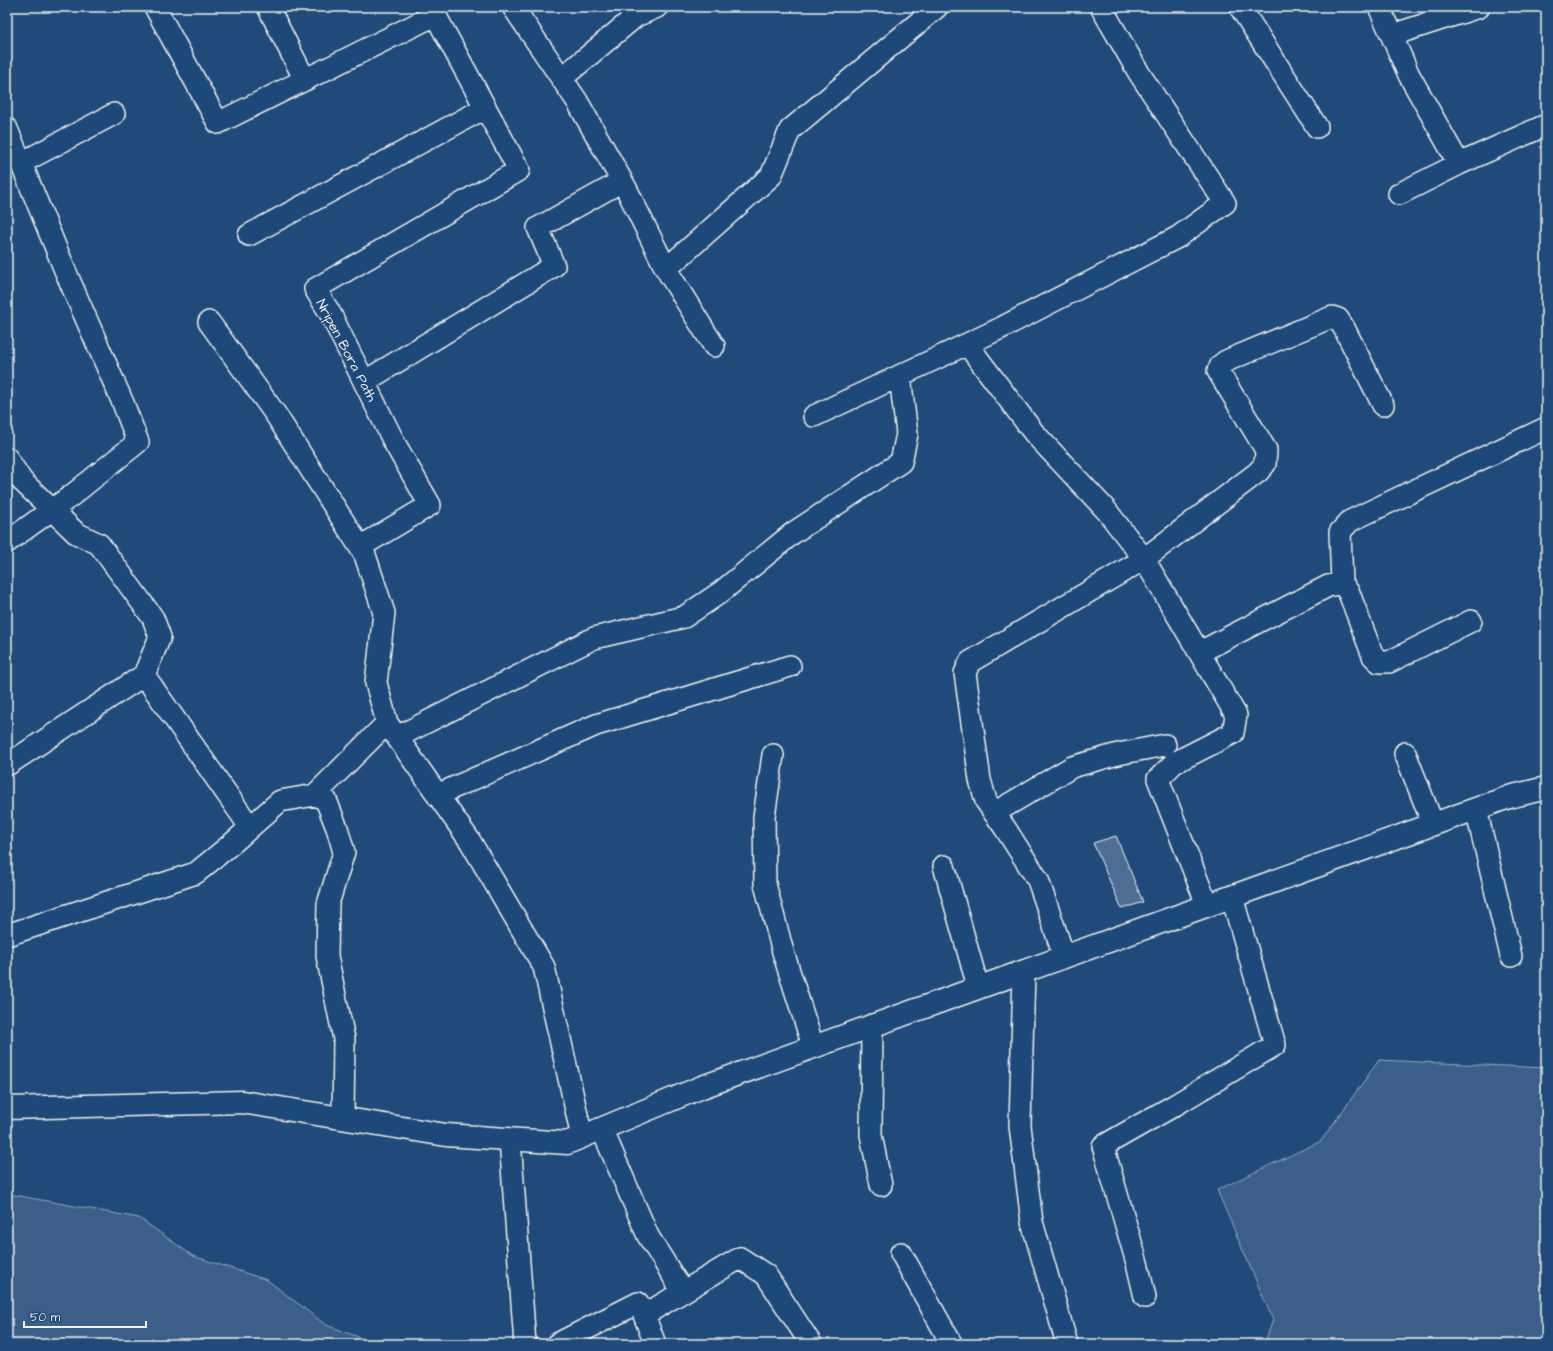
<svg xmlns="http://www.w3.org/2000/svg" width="1553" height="1351" font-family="'Architects Daughter',sans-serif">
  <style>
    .green { fill: #3a5f88; stroke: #97a8b8 }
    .building { fill: #4d6e92; stroke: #f4f1e8 }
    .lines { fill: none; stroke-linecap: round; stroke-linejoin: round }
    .minor-casing { stroke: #f4f1e8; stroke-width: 24 }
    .major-casing { stroke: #f4f1e8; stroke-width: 25 }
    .minor { stroke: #1f4a7a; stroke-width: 21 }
    .major { stroke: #1f4a7a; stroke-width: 22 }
    .labels { text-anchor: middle; stroke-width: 3; stroke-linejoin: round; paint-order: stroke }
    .street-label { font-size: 14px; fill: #f4f1e8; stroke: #1f4a7a }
  </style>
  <rect width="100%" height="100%" fill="#1f4a7a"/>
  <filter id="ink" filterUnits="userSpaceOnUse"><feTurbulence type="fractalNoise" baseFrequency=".025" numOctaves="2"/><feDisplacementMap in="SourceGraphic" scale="8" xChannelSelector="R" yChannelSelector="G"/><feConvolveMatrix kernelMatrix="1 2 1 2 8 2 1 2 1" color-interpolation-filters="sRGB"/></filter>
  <g filter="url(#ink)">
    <!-- green -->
    <path class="green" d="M1379,1060L1546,1068V1344H1264L1273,1320L1217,1190L1321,1141Z
      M9,1194L139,1218L193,1256L267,1280L326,1325L378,1344H7V1198Z"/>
    <!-- building -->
    <path class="building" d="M1116,836L1143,902L1122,909L1093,843Z"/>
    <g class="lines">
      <!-- minor casing -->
      <g class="minor-casing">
        <path id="minor" d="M155,7L218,123L435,15
          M268,7L305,80
          M513,7L577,101L627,190L666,269
          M1240,7L1317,127
          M1379,7L1409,75L1459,164
          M1392,35L1479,7
          M562,78L636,16L657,7
          M7,129L67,275L123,403L138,442L71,496L7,542
          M21,163L114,114
          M1399,194L1459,164L1546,125
          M249,235L485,108
          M209,322L276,415L365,555L384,613L376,683L387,723L470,841L544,967L582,1137
          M967,344L999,329L1178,237L1225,203L1139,73L1101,7
          M714,346L666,269L771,176L790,130L937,7
          M364,382L554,266L538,228L622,181
          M814,416L967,344L1034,433L1106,510L1144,559L1236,715L1233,733L1174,763L1158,779L1207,905
          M7,458L22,481L76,533L99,544L153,618L160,637L144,675L7,765
          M360,547L430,505L395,444L330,313L315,289L519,170L431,7
          M1471,621L1389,662H1379L1373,656L1349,593L1342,583L1340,532L1350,521L1546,428
          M1200,652L1328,586L1342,583
          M144,675L250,827
          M397,737L594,638L684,617L721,592L793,533L901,462L907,434L900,376
          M1405,753L1433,824
          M773,755L764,817L765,884L783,952L813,1046
          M315,795L387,723
          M437,795L596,725L790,666
          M1476,809L1511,956
          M994,813L1072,767L1118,754L1165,745
          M944,866L978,987
          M7,935L196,873L235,841L280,801L315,795L326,800L337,828L344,852L328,904L327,956L344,1039L343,1118
          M1064,956L1038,880L1005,828L986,801L980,780L965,673L970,662L1144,559L1258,472L1265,464L1266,450L1218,371L1221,365L1226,361L1332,317L1338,319L1344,328L1383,405
          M1024,971L1020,1126L1032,1222L1067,1344
          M872,1025L871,1135L881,1185
          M602,1129L648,1236L683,1292
          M510,1140L525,1344
          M901,1253L951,1343
          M1145,1297L1137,1263L1103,1146L1175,1105L1275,1045L1232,897
          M557,1344L638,1303
          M655,1344L644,1315L740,1258L766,1275L811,1344"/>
      </g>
      <!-- major casing -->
      <g class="major-casing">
        <path id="major" d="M7,1108L242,1102L446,1135L567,1143L702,1087L1509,797L1546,788"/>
      </g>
      <!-- minor -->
      <use href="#minor" class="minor"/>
      <!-- major -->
      <use href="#major" class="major"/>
    </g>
  </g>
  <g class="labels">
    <!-- street labels -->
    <g class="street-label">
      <text transform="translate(347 350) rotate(62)" y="5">Nripen Bora Path</text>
    </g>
  </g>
  <!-- margin -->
  <rect width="1553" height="1351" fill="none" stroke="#1f4a7a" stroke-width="24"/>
  <rect x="12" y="12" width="1529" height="1327" fill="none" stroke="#f4f1e8" stroke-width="1.5" filter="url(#ink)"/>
  <!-- scale -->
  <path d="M24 1321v6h122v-6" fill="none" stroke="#f4f1e8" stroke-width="2"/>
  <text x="30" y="1321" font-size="12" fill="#f4f1e8" stroke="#1f4a7a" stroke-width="3" paint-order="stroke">50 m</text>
</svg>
